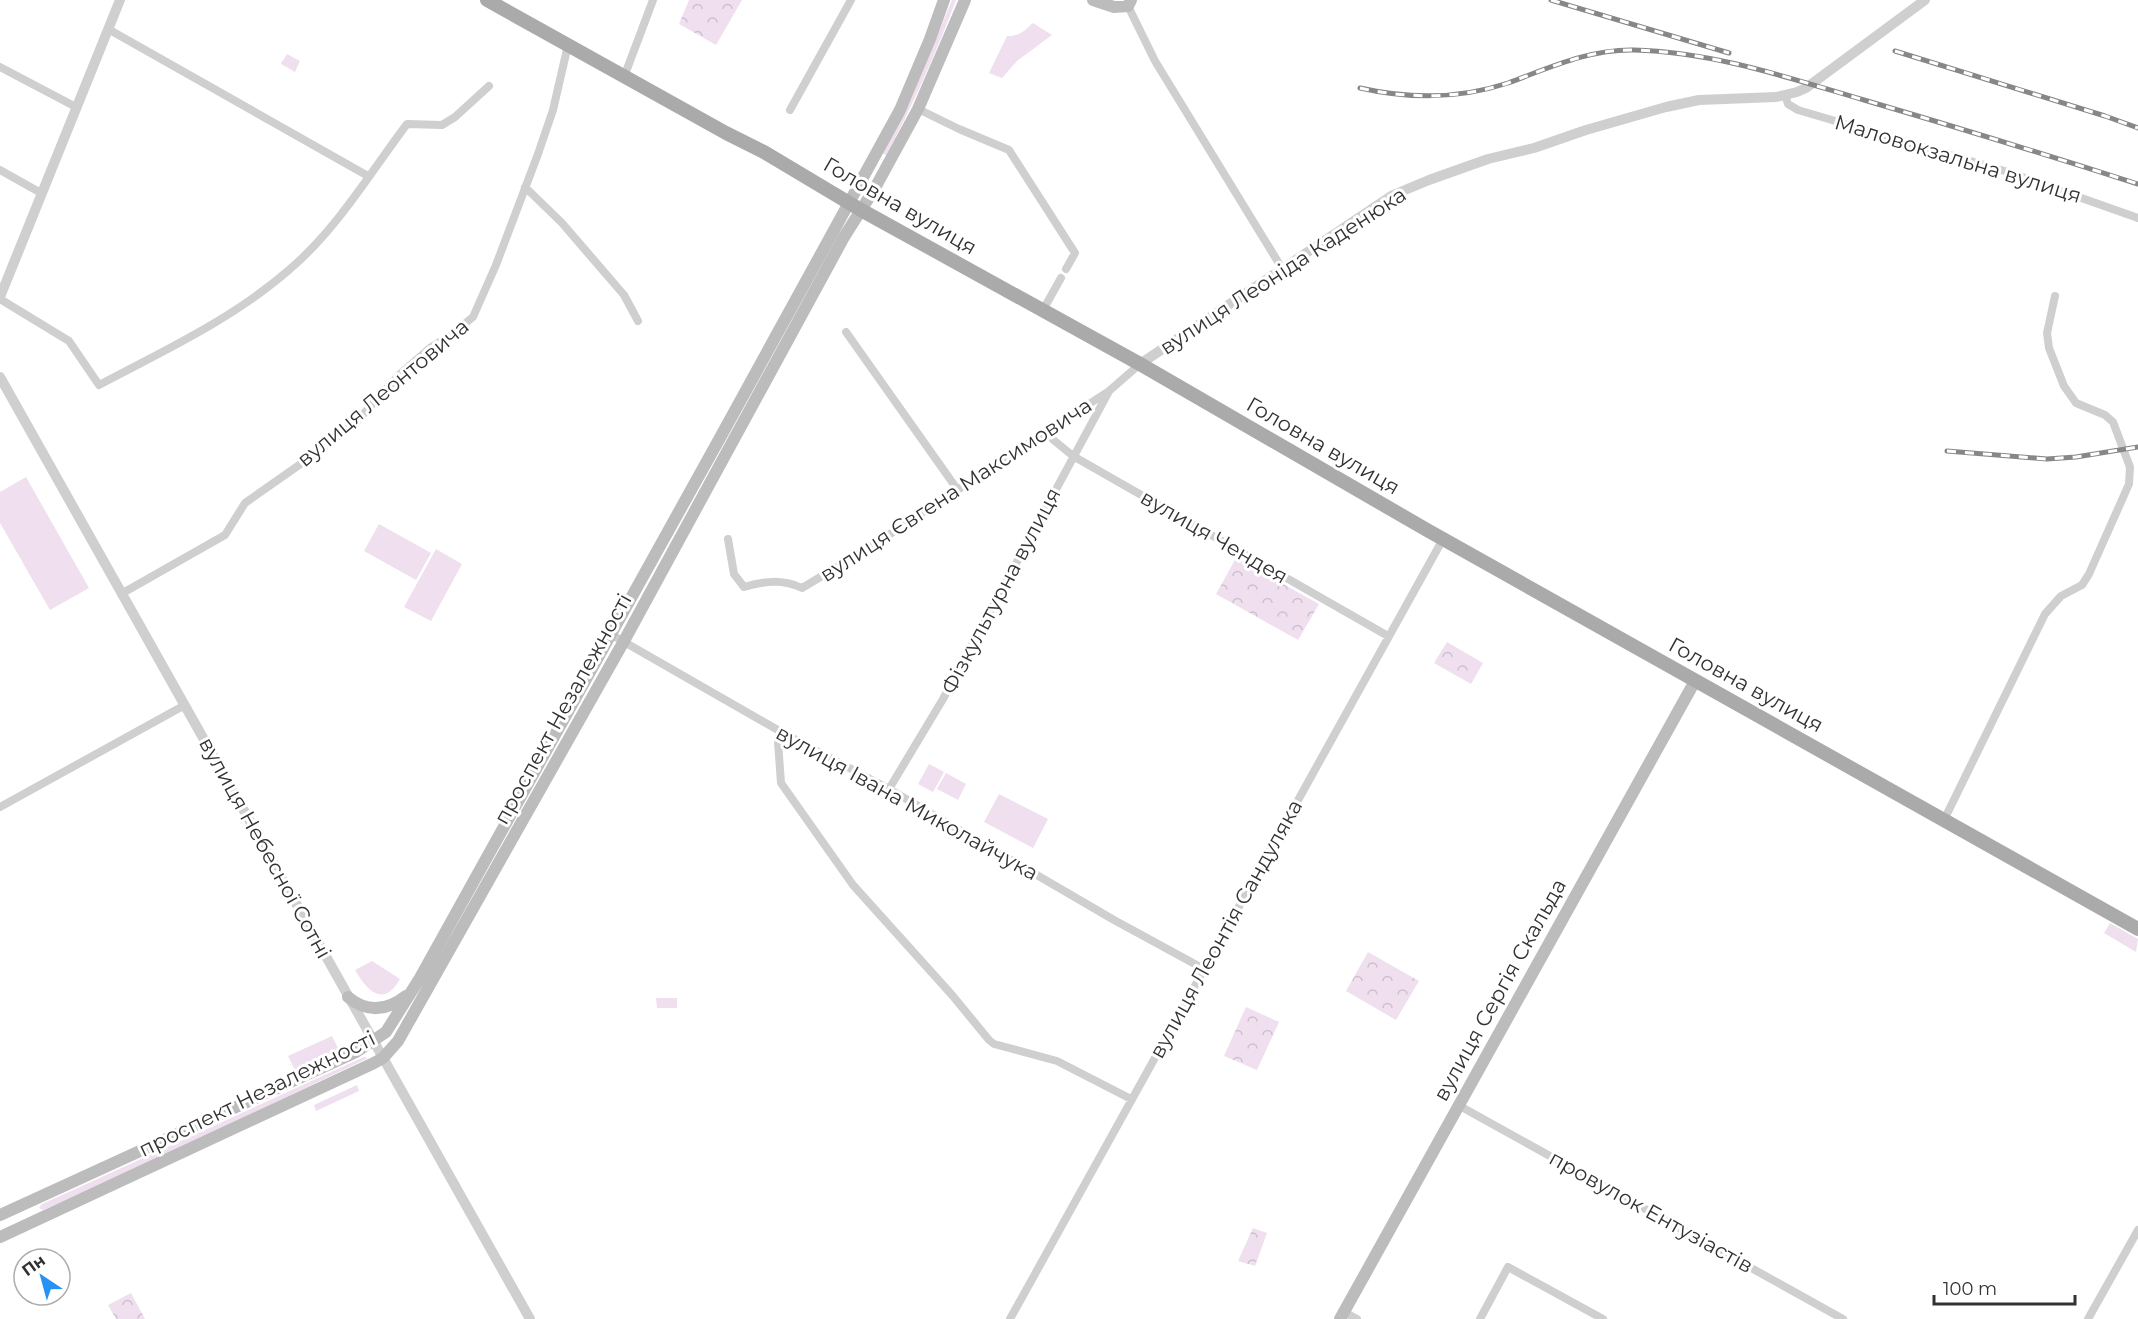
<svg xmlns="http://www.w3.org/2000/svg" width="2138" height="1319" font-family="Montserrat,sans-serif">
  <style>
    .grass { fill: #efdfef }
    .forest { fill: url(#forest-crowns) }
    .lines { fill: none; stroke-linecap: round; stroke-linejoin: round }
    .minor { stroke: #cfcfcf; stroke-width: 8 }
    .tertiary { stroke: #cfcfcf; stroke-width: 10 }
    .secondary { stroke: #bcbcbc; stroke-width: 12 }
    .primary { stroke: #aaa; stroke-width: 14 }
    .rail-casing { stroke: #878787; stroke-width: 5 }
    .rail { stroke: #fff; stroke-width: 3; stroke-dasharray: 9; stroke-linecap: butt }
    .labels { text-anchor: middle; stroke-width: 6; stroke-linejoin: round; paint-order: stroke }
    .street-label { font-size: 21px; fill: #323232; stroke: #fff }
  </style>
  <defs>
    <pattern id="forest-crowns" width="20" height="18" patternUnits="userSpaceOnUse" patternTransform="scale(1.5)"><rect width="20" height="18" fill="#efdfef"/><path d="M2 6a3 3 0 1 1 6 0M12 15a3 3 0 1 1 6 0" fill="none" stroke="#cdc0cd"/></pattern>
  </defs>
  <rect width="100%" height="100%" fill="#fff"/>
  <!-- grass -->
  <path class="grass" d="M952,0H956C936,53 913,105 886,155L882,153L911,100Z
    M1033,23L1052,35L1017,61L1002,78L989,73L1007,36C1019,37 1025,30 1033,23Z
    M26,477L89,588L50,610L0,523V492Z
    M379,524L431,553L416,580L364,551Z
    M436,549L462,564L431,621L404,607Z
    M929,764L944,772L933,792L918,784Z
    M946,773L966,784L958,800L937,789Z
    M999,794L1048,819L1033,848L984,822Z
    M2110,923L2138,939L2136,952L2104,933Z
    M372,961L400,979C384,1008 367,991 355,970Z
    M656,998H677V1008H657Z
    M332,1036L339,1050L295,1070L288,1056Z
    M364,1057L368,1058L148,1163L43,1210L39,1208L42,1204L71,1191Z
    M357,1085L359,1091L316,1111L314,1105Z"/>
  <!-- forest -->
  <path class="forest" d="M689,0H742L716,45L679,24Z
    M287,54L300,61L295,72L281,64Z
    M1236,558L1319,604L1298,640L1216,594Z
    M1447,642L1483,663L1471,684L1434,663Z
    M1368,952L1419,981L1396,1020L1346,991Z
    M1246,1007L1279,1022L1257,1070L1224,1056Z
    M1253,1228L1267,1233L1255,1266L1238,1261Z
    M131,1293L145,1319H116L108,1305Z"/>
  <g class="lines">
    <!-- minor -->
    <path class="minor" d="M1128,6L1155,61L1283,270
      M108,29L368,176
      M0,67L76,107
      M624,77L653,0
      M1785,95L1788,104L1798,110L2008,172L2138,218
      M918,109L959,129L1009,150L1075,253L1066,269
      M790,110L851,0
      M0,170L41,193
      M525,187L562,223L624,295L638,321
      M0,299L69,341L99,385C165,350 233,319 290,269C337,229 370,173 407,124L442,125L455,117L489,86
      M1043,310L1061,278
      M846,332L957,489
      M1045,433L1073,456L1388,636
      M728,539L734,574L744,587C764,581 783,579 802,588L864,551L1109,391L1140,364
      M121,594L225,535L245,503L312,456L357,421L400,374L430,348L451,335L473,317L496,265L538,154L553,110L568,45
      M612,635L783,733L889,789L1114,920L1204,969
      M783,733L778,742L781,783L853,885L952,995L989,1040L994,1044L1057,1061L1131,1099
      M889,789L943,699L1108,393
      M0,807L185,705
      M1944,820L2045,614L2061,596L2082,585L2089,574L2129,484L2130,467L2113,422L2105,415L2076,403L2064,386L2049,348L2047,333L2055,296
      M1458,1105L1843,1319
      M1344,1312L1357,1319
      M1010,1319L1443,539
      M1480,1319L1508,1267L1603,1319
      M2088,1319L2138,1230"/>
    <!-- tertiary -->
    <path class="tertiary" d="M0,297L120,0
      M1140,364L1393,195L1429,180L1488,159L1534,148L1586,130L1666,107L1699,100L1776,97L1797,92L1806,88L1925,0
      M0,377L530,1319"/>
    <!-- secondary -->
    <path class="secondary" d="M1093,0L1114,7L1128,6L1131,0
      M348,997C367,1013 387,1011 406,996
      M0,1215L356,1052L386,1032L420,978L721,436L900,110L930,39L944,0
      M0,1237L374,1063L383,1058L398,1041L624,641L844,237L875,188L918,109L965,0
      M1340,1319L1695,681"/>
    <!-- primary -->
    <path class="primary" d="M487,0L726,133L764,152L861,210L1140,364L1427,530L2138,929"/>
    <!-- rail casing -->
    <g class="rail-casing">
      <path id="rail" d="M1551,0L1729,53
        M1895,51L2105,116L2138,128
        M1360,88C1409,99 1460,99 1508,83C1549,68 1589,49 1634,50C1714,52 1789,78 1864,100C1956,127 2047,155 2138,184
        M1947,451L2047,459L2076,457L2138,447"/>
    </g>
    <!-- rail -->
    <use href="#rail" class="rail"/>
  </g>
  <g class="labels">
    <!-- street labels -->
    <g class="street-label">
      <text transform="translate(1958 159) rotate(17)" y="7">Маловокзальна вулиця</text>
      <text transform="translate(900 206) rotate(30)" y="7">Головна вулиця</text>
      <text transform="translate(1283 271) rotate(-33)" y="7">вулиця Леоніда Каденюка</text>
      <text transform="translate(383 393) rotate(-40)" y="7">вулиця Леонтовича</text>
      <text transform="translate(1323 446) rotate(30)" y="7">Головна вулиця</text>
      <text transform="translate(956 490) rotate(-33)" y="7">вулиця Євгена Максимовича</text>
      <text transform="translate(1214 537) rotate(30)" y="7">вулиця Чендея</text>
      <text transform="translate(1001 591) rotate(-62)" y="7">Фізкультурна вулиця</text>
      <text transform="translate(1746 685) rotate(29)" y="7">Головна вулиця</text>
      <text transform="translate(563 709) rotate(-61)" y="7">проспект Незалежності</text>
      <text transform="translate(907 803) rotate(29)" y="7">вулиця Івана Миколайчука</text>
      <text transform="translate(265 848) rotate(61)" y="7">вулиця Небесної Сотні</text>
      <text transform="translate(1226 929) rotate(-61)" y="7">вулиця Леонтія Сандуляка</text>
      <text transform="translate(1500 990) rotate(-61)" y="7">вулиця Сергія Скальда</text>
      <text transform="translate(257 1094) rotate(-26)" y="7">проспект Незалежності</text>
      <text transform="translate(1651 1212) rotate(29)" y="7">провулок Ентузіастів</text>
    </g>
  </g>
  <!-- north arrow -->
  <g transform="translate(42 1277) rotate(324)"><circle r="28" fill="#ffffff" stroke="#adadad" stroke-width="1.5"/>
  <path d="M0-4.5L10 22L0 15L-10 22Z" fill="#2892f4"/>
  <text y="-9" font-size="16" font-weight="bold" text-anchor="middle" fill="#323232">Пн</text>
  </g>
  <!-- scale -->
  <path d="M1934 1295v9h141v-9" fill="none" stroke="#323232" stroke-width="3"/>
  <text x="1943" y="1295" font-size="18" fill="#323232" stroke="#ffffff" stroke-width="4.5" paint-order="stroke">100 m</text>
</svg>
